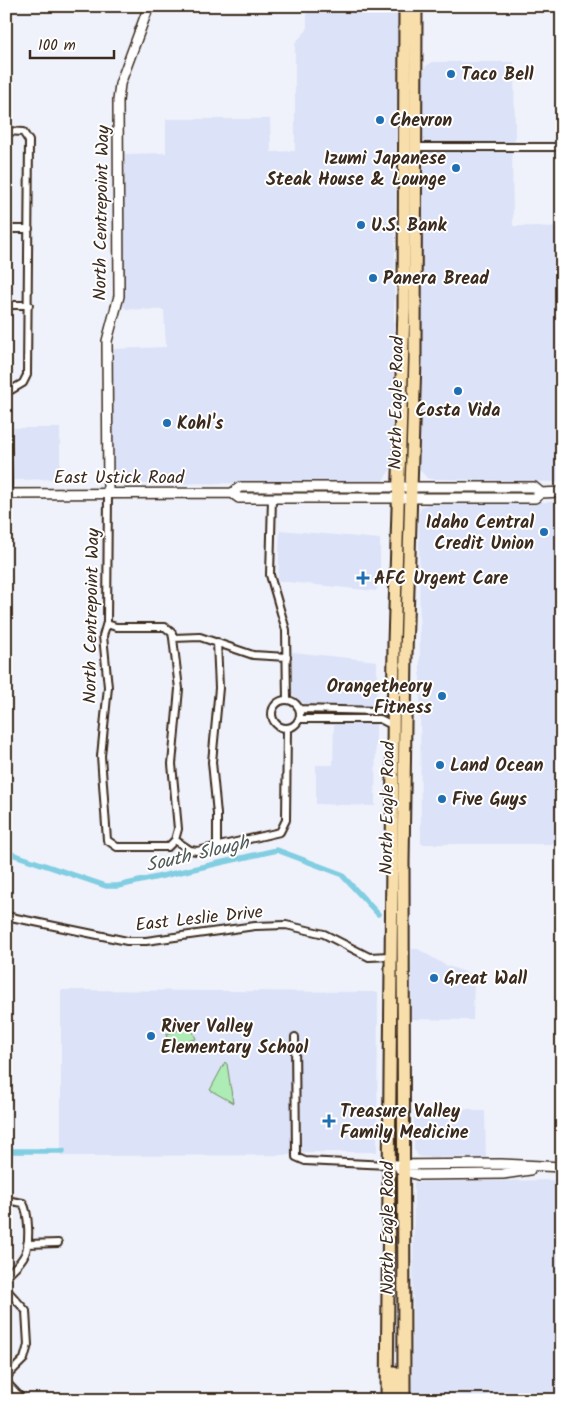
<svg xmlns="http://www.w3.org/2000/svg" width="568" height="1406" font-family="Kalam,sans-serif">
  <style>
    .built { fill: #dce2f7 }
    .green { fill: #adecb4; stroke: #748b69 }
    .lines { fill: none; stroke-linecap: round; stroke-linejoin: round }
    .canal { stroke: #81cde1; stroke-width: 5.5 }
    .street-casing { stroke: #3b2a1e; stroke-width: 10 }
    .secondary-casing { stroke: #3b2a1e; stroke-width: 12 }
    .highway-casing { stroke: #3b2a1e; stroke-width: 15 }
    .street { stroke: #fff; stroke-width: 6 }
    .secondary { stroke: #fff; stroke-width: 9 }
    .highway { stroke: #f8deab; stroke-width: 11 }
    .poi-dot { fill: #1f6fb2; stroke: #fff; stroke-width: 2 }
    .labels { text-anchor: middle; stroke-width: 4; stroke-linejoin: round; paint-order: stroke }
    .poi-label { font-size: 18px; font-weight: bold; fill: #3b2a1e; stroke: #fff; text-anchor: start }
    .street-label { font-size: 18px; fill: #3b2a1e; stroke: #fff }
    .water-label { font-size: 19px; font-style: italic; fill: #505b58; stroke: #fff }
  </style>
  <rect width="100%" height="100%" fill="#eff2fb"/>
  <filter id="ink" filterUnits="userSpaceOnUse"><feTurbulence type="fractalNoise" baseFrequency=".02" numOctaves="2"/><feDisplacementMap in="SourceGraphic" scale="10" xChannelSelector="R" yChannelSelector="G"/><feConvolveMatrix kernelMatrix="1 2 1 2 8 2 1 2 1" color-interpolation-filters="sRGB"/></filter>
  <g filter="url(#ink)">
    <!-- built -->
    <path class="built" d="M307,6H398L392,467L382,482L119,484L113,477L112,349L166,347L164,310L126,309L123,305L125,154L166,153V119H270L271,152L295,151V43L307,30Z
      M433,62H514L515,141L512,142L513,226L562,227V482L431,479L427,478L418,468L423,73L426,66Z
      M13,428H60V479L13,480Z
      M562,502V844H421L419,514L421,507L429,503Z
      M280,530L380,539V582L376,591L278,581Z
      M292,652L377,661L375,806L316,804V765H333L334,725L308,724V707L292,694Z
      M412,949H418L445,965L474,975L473,1020L411,1019Z
      M61,990L378,992L377,1152H301V1097H292L291,1155L61,1156Z
      M414,1109H473V1111H485L486,1161L472,1157H419L414,1149Z
      M562,1180V1400H412L414,1182Z"/>
    <!-- green -->
    <path class="green" d="M191,1026L196,1039L169,1045L166,1034Z
      M225,1062L227,1064L233,1103L210,1090Z"/>
    <g class="lines">
      <!-- canal -->
      <path class="canal" d="M6,852L106,886H118L277,850L341,874L378,914
        M6,1151H63"/>
      <!-- street casing -->
      <g class="street-casing">
        <path id="street" d="M6,131L23,132L29,141L27,375L23,383L6,393
          M415,147H562
          M6,229H29
          M6,305H29
          M6,406L8,483L6,510
          M272,498L270,575L286,630L287,700
          M107,624L116,627H165L172,633L173,638L179,689L172,764L178,829L175,840L168,847H117L107,840L101,756L108,687L103,636L107,622L108,493
          M173,638L200,637L253,655L287,657
          M217,642L219,688L212,762L217,814V847
          M272 714a14 14 0 1 1 28 0a14 14 0 1 1-28 0Z
          M300,709L378,711L389,706V700
          M300,719H380L394,726
          M6,776L7,777
          M175,840L190,850L197,851L280,832L286,820L287,728
          M6,916L127,941H146L255,926L286,925L324,934L369,957L391,956
          M295,1037L296,1157L305,1161L388,1165
          M6,1200L23,1203C29,1214 30,1242 25,1254C21,1263 13,1269 6,1276
          M27,1244L58,1243
          M6,1289L26,1311L28,1345L24,1359L6,1377
          M6,1382L23,1400"/>
      </g>
      <!-- secondary casing -->
      <g class="secondary-casing">
        <path id="secondary" d="M108,493L107,341L119,296L118,101L120,84L149,6
          M232,493L239,498H535L541,493L562,492
          M6,494L232,493L240,487H534L541,493
          M388,1165L501,1164L562,1167
          M400,1169L418,1175L503,1174L530,1170"/>
      </g>
      <!-- highway casing -->
      <g class="highway-casing">
        <path id="highway" d="M394,1372L395,1400
          M387,1400L394,643L404,308L405,6
          M404,1400L403,862L406,654L415,359L416,6"/>
      </g>
      <!-- street -->
      <use href="#street" class="street"/>
      <!-- secondary -->
      <use href="#secondary" class="secondary"/>
      <!-- highway -->
      <use href="#highway" class="highway"/>
    </g>
  </g>
  <!-- markers -->
  <g class="poi-dot">
    <circle cx="451" cy="74" r="5"/>
    <circle cx="380" cy="120" r="5"/>
    <circle cx="456" cy="168" r="5"/>
    <circle cx="361" cy="225" r="5"/>
    <circle cx="373" cy="278" r="5"/>
    <circle cx="458" cy="391" r="5"/>
    <circle cx="167" cy="423" r="5"/>
    <circle cx="544" cy="532" r="5"/>
    <path d="M360.5 570.5h5v5h5v5h-5v5h-5v-5h-5v-5h5z"/>
    <circle cx="442" cy="696" r="5"/>
    <circle cx="440" cy="765" r="5"/>
    <circle cx="442" cy="799" r="5"/>
    <circle cx="434" cy="978" r="5"/>
    <circle cx="151" cy="1036" r="5"/>
    <path d="M326.5 1113.5h5v5h5v5h-5v5h-5v-5h-5v-5h5z"/>
  </g>
  <g class="labels">
    <!-- poi labels -->
    <g class="poi-label">
      <text x="461" y="80">Taco Bell</text>
      <text x="390" y="126">Chevron</text>
      <text x="446" y="164" text-anchor="end">Izumi Japanese<tspan x="446" dy="21">Steak House &amp; Lounge</tspan></text>
      <text x="371" y="231">U.S. Bank</text>
      <text x="383" y="284">Panera Bread</text>
      <text x="458" y="416" text-anchor="middle">Costa Vida</text>
      <text x="177" y="429">Kohl's</text>
      <text x="534" y="528" text-anchor="end">Idaho Central<tspan x="534" dy="21">Credit Union</tspan></text>
      <text x="374" y="584">AFC Urgent Care</text>
      <text x="432" y="692" text-anchor="end">Orangetheory<tspan x="432" dy="21">Fitness</tspan></text>
      <text x="450" y="771">Land Ocean</text>
      <text x="452" y="805">Five Guys</text>
      <text x="444" y="984">Great Wall</text>
      <text x="161" y="1032">River Valley<tspan x="161" dy="21">Elementary School</tspan></text>
      <text x="340" y="1117">Treasure Valley<tspan x="340" dy="21">Family Medicine</tspan></text>
    </g>
    <!-- street labels -->
    <g class="street-label">
      <text transform="translate(101 213) rotate(-89)" y="6">North Centrepoint Way</text>
      <text transform="translate(396 403) rotate(-89)" y="6">North Eagle Road</text>
      <text x="119" y="483">East Ustick Road</text>
      <text transform="translate(91 616) rotate(-89)" y="6">North Centrepoint Way</text>
      <text transform="translate(387 808) rotate(-89)" y="6">North Eagle Road</text>
      <text transform="translate(199 918) rotate(-6)" y="6">East Leslie Drive</text>
      <text transform="translate(387 1228) rotate(-90)" y="6">North Eagle Road</text>
    </g>
    <!-- water labels -->
    <g class="water-label">
      <text transform="translate(197 853) rotate(-13)" y="7">South Slough</text>
    </g>
  </g>
  <!-- margin -->
  <rect width="568" height="1406" fill="none" stroke="#fff" stroke-width="25"/>
  <rect x="12" y="12" width="543" height="1381" fill="none" stroke="#3b2a1e" stroke-width="2" filter="url(#ink)"/>
  <!-- scale -->
  <path d="M30 50v8h84v-8" fill="none" stroke="#3b2a1e" stroke-width="2.5"/>
  <text x="38" y="50" font-size="15" fill="#3b2a1e" stroke="#ffffff" stroke-width="4" paint-order="stroke">100 m</text>
</svg>
